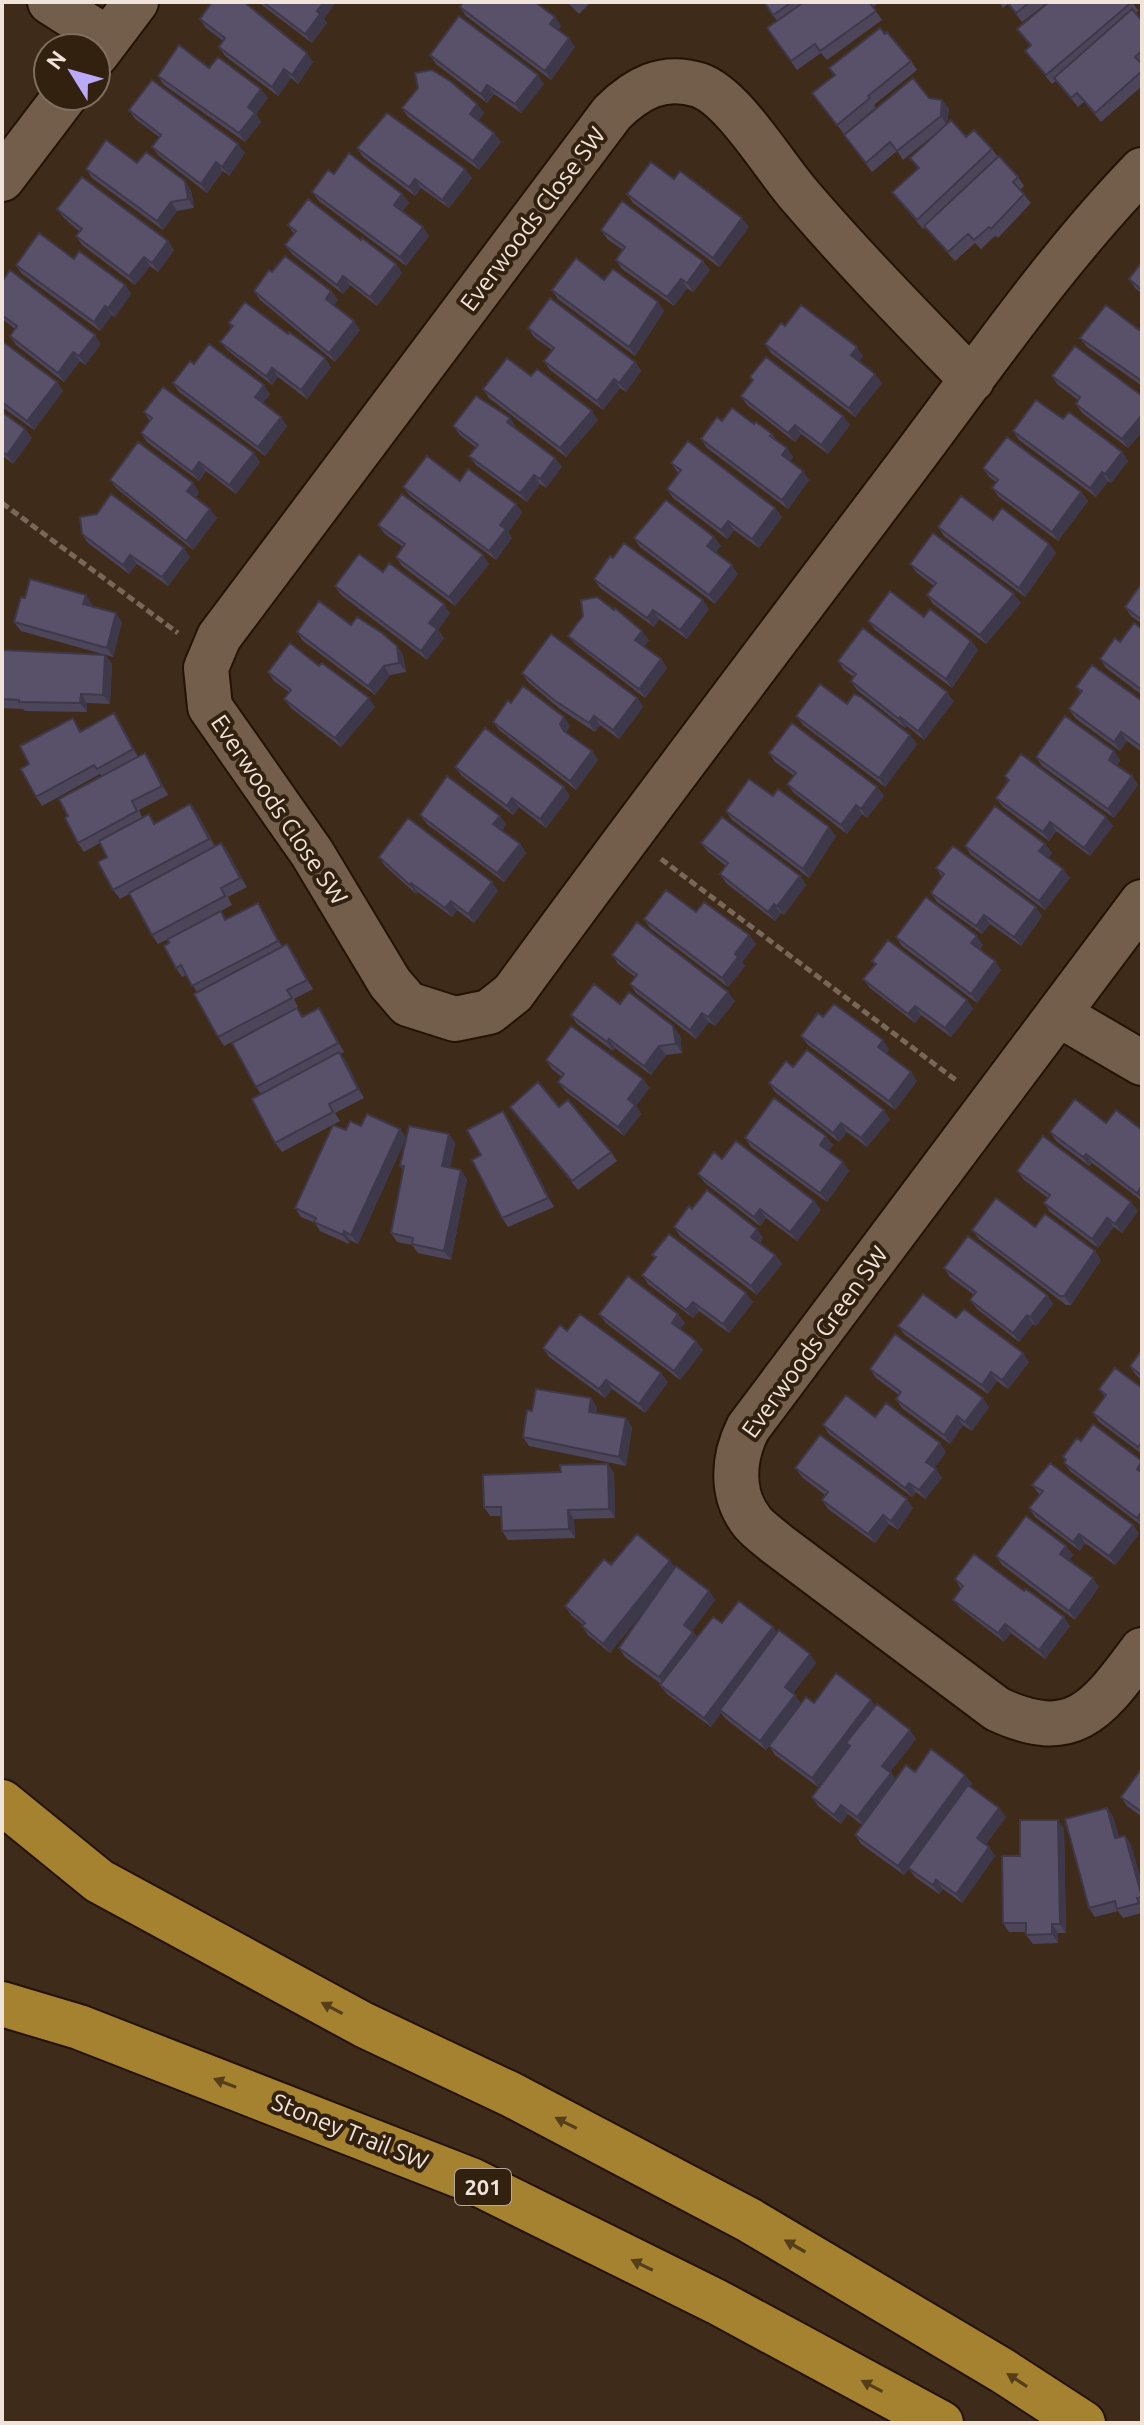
<svg xmlns="http://www.w3.org/2000/svg" width="1144" height="2425" font-family="Ubuntu,sans-serif">
  <style>
    .lines { fill: none; stroke-linecap: round; stroke-linejoin: round }
    .street-casing { stroke: #241304; stroke-width: 48 }
    .highway-casing { stroke: #241304; stroke-width: 48 }
    .path { stroke: #796859; stroke-width: 5; stroke-dasharray: 8 4; stroke-linecap: butt }
    .street { stroke: #735e4c; stroke-width: 44 }
    .highway { stroke: #a58230; stroke-width: 44 }
    .wall { fill: #4d465a }
    .shaded-wall { fill: #3e394a }
    .building { fill: #595169; stroke: #3e394a; stroke-width: 2 }
    .oneway { fill: #553e1a }
    .labels { text-anchor: middle; stroke-width: 8; stroke-linejoin: round; paint-order: stroke }
    .shield { fill: #332110; stroke: #b7a99d; stroke-width: 2 }
    .shield-label { font-size: 22px; font-weight: bold; fill: #f0e3d9 }
    .street-label { font-size: 24px; fill: #f0e3d9; stroke: #332110 }
  </style>
  <rect width="100%" height="100%" fill="#3e2b1a"/>
  <g class="lines">
    <!-- street casing -->
    <g class="street-casing">
      <path id="street" d="M50,2L108,39
        M96,55L136,2
        M2,179L65,96
        M972,380C914,320 855,260 801,197C775,168 734,97 699,85C663,74 637,88 612,113L219,637L206,668L210,707L312,853L390,983L408,1004L455,1019L489,1012L513,993C639,820 769,649 898,478C977,374 1051,264 1142,170
        M1142,902L748,1428C733,1458 730,1495 753,1523C760,1531 769,1537 777,1544L997,1709C1074,1745 1098,1709 1142,1650
        M1058,1014L1142,1063"/>
    </g>
    <!-- highway casing -->
    <g class="highway-casing">
      <path id="highway" d="M2,1802L99,1881L364,2025L510,2094L749,2220L1003,2371L1083,2423
        M2,2004L79,2027L471,2180L717,2302L941,2423"/>
    </g>
    <!-- path -->
    <path class="path" d="M2,503L178,633
      M661,859L957,1081"/>
    <!-- street -->
    <use href="#street" class="street"/>
    <!-- highway -->
    <use href="#highway" class="highway"/>
  </g>
  <!-- wall -->
  <path class="wall" d="M258,2H335V3L324,19L327,23L312,43Z
    M567,2H591L579,14Z
    M764,2H880L873,7L882,20L827,60L821,53L797,70L767,28L777,21Z
    M999,2H1048L1022,22L1008,4L1003,8Z
    M1132,2L1139,11L1135,13L1142,21V86L1101,122L1084,102L1078,107L1056,81L1052,84L1025,51L1030,46L1017,29Z
    M460,7L555,17L561,26L558,30L575,47L551,80L466,16Z
    M200,19L313,62L298,84L291,78L278,96L225,56L219,47L223,41L206,28Z
    M430,55L544,84L521,113L494,94L487,103L436,64Z
    M911,61L917,70L874,105L876,107L844,134L812,93Z
    M209,68L268,98L256,114L261,122L245,142L164,85L158,76Z
    M929,98L942,100L949,109L947,124L966,137L992,149L998,157L1018,177L1024,186L1020,190L1031,203L998,238L995,236L981,249L975,243L955,261L925,227L923,229L899,201L892,192L918,169L910,158L940,130L903,160L897,151L872,172L844,135Z
    M477,104L484,113L478,121L501,142L479,170L408,117L402,108Z
    M129,110L245,153L229,176L223,171L207,193L159,156L152,147L159,137L135,119Z
    M357,148L465,169L472,178L449,208L421,188L415,196L363,157Z
    M137,163L191,190L194,208L177,211L163,230L92,178L86,169Z
    M334,174L402,194L409,203L402,211L429,236L406,266L319,201L312,192Z
    M674,179L742,218L749,227L719,267L633,203L627,194Z
    M57,209L168,241L174,250L158,272L150,266L135,285L82,245L76,236L80,232L64,218Z
    M288,225L361,240L396,264L402,273L377,306L350,285L343,294L292,254L285,245L294,234Z
    M601,230L710,270L693,292L687,288L674,306L622,269L616,260L623,250L607,239Z
    M74,259L125,285L131,294L115,317L112,315L100,331L22,274L16,265Z
    M1142,262V294L1135,288L1129,279Z
    M272,272L331,291L338,300L334,305L360,330L335,362L260,300L254,291Z
    M604,280L664,311L635,356L558,299L552,290Z
    M2,282L101,344L85,365L80,361L64,382L16,345L10,336L15,329L2,319Z
    M229,323L331,367L307,399L278,377L272,385L227,350L220,342L232,327Z
    M785,326L863,356L859,361L882,383L855,417L771,353L765,344Z
    M1142,326V386L1087,347L1080,338L1139,330Z
    M528,328L635,362L641,371L626,392L620,388L603,410L550,370L544,361L552,350L534,337Z
    M2,341L57,382L63,391L34,430L2,407Z
    M194,364L270,394L263,403L287,426L265,456L179,392L173,383Z
    M531,376L598,420L566,457L489,398L483,389Z
    M1052,376L1142,396V432L1128,448L1082,413L1076,404L1078,400L1058,385Z
    M750,377L843,416L850,425L828,454L801,434L795,442L747,405L741,396L752,381Z
    M2,412L25,429L32,438L13,464L4,457L2,460Z
    M144,412L260,462L236,494L206,471L199,481L147,442L141,433L150,421Z
    M510,418L516,427L515,428L555,458L562,467L546,488L540,484L527,502L476,465L469,456L475,447L460,435L453,426Z
    M722,421L754,424L772,434L777,441L787,448L793,457L790,461L809,480L788,509L707,448L701,439Z
    M1013,431L1122,452L1128,461L1111,483L1108,481L1096,497L1019,440Z
    M671,463L775,508L782,517L759,548L734,530L727,539L673,498L667,489L678,473Z
    M983,468L1081,492L1088,501L1058,541L999,497L992,488L996,482L989,477Z
    M110,480L199,492L195,498L217,518L193,550L116,488Z
    M460,481L516,504L522,513L508,532L512,538L496,560L410,496L403,487Z
    M993,520L1049,544L1056,553L1025,597L944,536L938,527Z
    M378,525L489,564L455,606L402,566L396,557L403,547L385,534Z
    M82,534L190,557L168,586L137,564L129,574L88,543Z
    M714,537L721,546L715,553L738,574L715,604L640,547L634,538Z
    M910,564L1021,603L986,644L933,604L927,595L934,586L917,573Z
    M383,572L450,613L438,630L444,638L427,660L341,595L335,586Z
    M594,579L709,609L687,639L659,619L654,627L600,588Z
    M1142,583V624L1131,616L1125,607Z
    M92,604L91,606L122,622L113,657L21,631L14,622Z
    M924,617L971,641L978,650L952,688L875,630L868,621Z
    M351,625L397,646L403,655L406,672L390,675L375,695L303,641L297,632Z
    M1142,629V695L1106,668L1100,659L1120,642Z
    M568,636L649,640L644,646L661,659L667,668L645,698L575,644Z
    M2,650L105,655L112,664L110,704L87,703V712L25,711L23,709L2,708Z
    M838,661L954,701L924,740L907,726L905,728L857,690L851,681L854,677L844,670Z
    M268,672L375,707L341,747L291,708L284,699L289,692L274,681Z
    M522,673L637,698L643,707L619,739L600,725L595,732L560,709L528,682Z
    M1076,687L1142,701V752L1127,741L1120,751L1075,718L1069,709L1081,693Z
    M511,703L564,717L570,726L566,732L592,751L598,760L576,790L499,730L493,722Z
    M847,704L910,735L917,744L885,787L803,725L796,716Z
    M120,722L138,757L145,753L151,762L168,795L139,810L142,817L149,814L155,823L197,813L215,846L221,843L228,852L247,887L228,897L232,905L221,911L226,919L264,912L282,946L287,944L313,989L294,999L298,1007L224,1046L218,1037L197,992L186,975L182,977L176,968L168,939L158,944L152,935L129,894L120,899L113,890L107,857L100,843L84,852L78,843L68,816L102,776L100,774L42,806L36,797L29,764L79,727L81,731Z
    M1114,751L1120,760L1117,766L1132,776L1138,785L1114,818L1042,766L1036,757Z
    M769,753L877,787L884,796L867,818L862,814L847,834L794,793L787,784L794,776L775,762Z
    M455,767L570,796L546,828L519,807L513,815L462,776Z
    M1005,776L1106,817L1113,826L1090,856L1056,831L1049,841L1003,807L996,798L1008,781Z
    M773,796L836,836L809,878L732,820L726,811Z
    M420,815L500,816L506,825L502,830L520,844L526,853L504,882L427,824Z
    M701,843L800,876L806,885L784,915L781,913L775,921L726,883L720,874L726,866L708,852Z
    M1045,844L1052,853L1048,858L1070,878L1045,910L971,855L965,846Z
    M379,857L498,891L474,923L457,910L452,917L418,892L416,894L385,866Z
    M936,868L1042,916L1021,946L990,924L982,934L937,902L931,893L942,877Z
    M696,912L749,935L756,944L742,962L745,966L728,987L650,928L644,919Z
    M896,937L983,945L979,950L1001,970L977,1003L902,946Z
    M612,955L735,1001L715,1026L709,1022L696,1039L636,993L630,984L635,977L618,964Z
    M872,961L967,1000L973,1009L951,1037L921,1015L915,1023L870,988L863,979L875,965Z
    M620,1004L680,1035L682,1053L666,1055L651,1075L615,1048L613,1051L577,1024L571,1015Z
    M297,1008L303,1016L319,1008L325,1017L344,1052L340,1054L364,1098L335,1113L340,1121L282,1152L275,1143L261,1094L256,1087Z
    M823,1017L889,1049L886,1054L917,1081L895,1110L808,1045L801,1036Z
    M546,1060L643,1079L649,1088L636,1106L641,1114L624,1136L565,1091L558,1082L562,1077L552,1069Z
    M793,1067L890,1119L867,1147L847,1132L839,1142L775,1092L769,1083Z
    M510,1107H559L611,1152L617,1161L578,1190Z
    M509,1120L554,1207L508,1227L502,1218L481,1155Z
    M1106,1123L1142,1130V1201L1092,1163L1089,1166L1056,1141L1050,1132Z
    M361,1126L400,1129L406,1138L358,1244L350,1240L349,1244L320,1231L315,1223L301,1217L295,1208L346,1130Z
    M449,1134L455,1143L450,1168L467,1179L451,1260L418,1253L412,1245L397,1242L391,1233L404,1170L400,1166Z
    M745,1138L833,1145L828,1151L849,1171L827,1202L751,1147Z
    M722,1159L814,1201L821,1210L797,1241L766,1218L760,1226L705,1183L698,1174Z
    M1017,1171L1138,1211L1122,1233L1114,1227L1098,1248L1050,1212L1044,1203L1048,1198L1024,1180Z
    M692,1209L763,1238L760,1243L775,1255L782,1264L757,1295L680,1236L674,1227Z
    M1035,1227L1101,1260L1071,1305H1066L979,1239L972,1230Z
    M652,1255L753,1302L729,1333L699,1311L693,1318L648,1284L642,1275L655,1258Z
    M944,1268L1047,1295L1053,1304L1036,1326L1033,1324L1019,1342L977,1309L970,1300L974,1295L950,1277Z
    M599,1314H678L685,1323L680,1329L703,1350L680,1380L606,1323Z
    M898,1326L1029,1362L1008,1389L997,1381L988,1394L905,1335Z
    M567,1331L668,1382L645,1413L612,1389L605,1398L549,1357L543,1348Z
    M1142,1350V1380L1136,1375L1130,1366Z
    M870,1369L989,1407L972,1431L963,1425L950,1444L902,1408L896,1399L899,1395L876,1378Z
    M1142,1388V1454L1099,1422L1093,1413L1105,1397L1099,1389Z
    M597,1407L596,1413L626,1418L632,1427L626,1466L529,1446L523,1437L532,1411Z
    M875,1417L946,1452L934,1468L942,1478L925,1499L916,1492L912,1497L829,1434L823,1425Z
    M1081,1441L1142,1461V1526L1071,1472L1064,1463L1066,1461L1063,1457Z
    M608,1464L614,1473L615,1518L574,1519L575,1538L508,1540L502,1531L501,1516H490L484,1507L561,1472Z
    M795,1468L913,1508L898,1530L889,1524L875,1543L828,1509L822,1500L825,1495L802,1477Z
    M1032,1485L1133,1525L1139,1534L1115,1565L1085,1543L1080,1551L1035,1517L1029,1508L1040,1495Z
    M1066,1546L1073,1555L1069,1560L1099,1587L1075,1620L1002,1565L996,1556Z
    M670,1561L675,1568L709,1591L715,1600L692,1631L697,1637L722,1623L777,1633L816,1663L793,1693L801,1704L766,1750L726,1719L721,1713L711,1727L667,1694L660,1685L661,1684L625,1657L619,1648L654,1598L610,1653L588,1635L582,1626L583,1625L571,1615L565,1606L611,1565Z
    M955,1579L1070,1626L1045,1659L1011,1633L1004,1642L960,1608L953,1600L961,1589Z
    M814,1703L875,1706L916,1739L890,1772L896,1780L915,1772L965,1775L972,1784L970,1787L1006,1817L986,1844L989,1847L995,1856L962,1903L943,1889L939,1894L915,1877L909,1869L904,1875L861,1844L855,1835L862,1825L848,1814L841,1824L818,1806L812,1797L849,1747L818,1787L775,1755L769,1746Z
    M1142,1768V1817L1127,1806L1121,1797Z
    M1107,1808L1113,1817L1119,1837L1125,1836L1131,1845L1142,1884V1913L1123,1918L1118,1911L1095,1917L1089,1908Z
    M1064,1829L1066,1933H1058V1943L1033,1944L1026,1935V1932H1009L1003,1923L1020,1856Z"/>
  <!-- shaded-wall -->
  <path class="shaded-wall" d="M324,2H335V3L324,19L327,23L312,43L305,34L317,11Z
    M555,17L561,26L556,33L550,24Z
    M569,38L575,47L551,80L545,71Z
    M307,53L313,62L298,84L292,75Z
    M284,69L291,78L278,96L272,87Z
    M538,75L544,84L521,113L515,104Z
    M487,85L494,94L487,103L481,94Z
    M261,89L268,98L256,114L261,122L245,142L239,133L248,107Z
    M942,100L949,109L947,125L941,116Z
    M477,104L484,113L476,123L470,114Z
    M494,133L501,142L479,170L473,161Z
    M238,144L245,153L229,176L222,167Z
    M216,162L223,171L207,193L201,184Z
    M465,169L472,178L449,208L442,200Z
    M415,179L421,188L415,196L409,187Z
    M185,181L191,190L194,208L188,199Z
    M402,194L409,203L400,214L394,205Z
    M171,202L177,211L163,230L157,221Z
    M742,218L749,227L719,267L713,258Z
    M423,227L429,236L406,266L400,257Z
    M168,241L174,250L158,272L152,263Z
    M144,257L150,266L135,285L129,276Z
    M703,261L710,270L693,292L687,283Z
    M396,264L402,273L377,306L370,297Z
    M343,276L350,285L343,294L337,285Z
    M681,279L687,288L674,306L667,297Z
    M125,285L131,294L115,317L108,308Z
    M331,291L338,300L332,308L326,299Z
    M658,302L664,311L635,356L629,347Z
    M105,306L112,315L100,331L94,322Z
    M354,321L360,330L335,362L329,353Z
    M95,335L101,344L85,365L79,356Z
    M857,347L863,356L857,364L851,355Z
    M73,352L80,361L64,382L58,373Z
    M325,358L331,367L307,399L301,390Z
    M635,362L641,371L626,392L619,383Z
    M272,368L278,377L272,385L266,376Z
    M875,374L882,383L855,417L849,408Z
    M614,379L620,388L603,410L597,401Z
    M57,382L63,391L34,430L27,421Z
    M264,385L270,394L261,406L255,397Z
    M592,411L598,420L566,457L560,448Z
    M1142,415V432L1128,448L1122,439Z
    M843,416L850,425L828,454L821,445Z
    M281,417L287,426L265,456L258,447Z
    M510,418L516,427L513,431L507,422Z
    M795,425L801,434L795,442L788,433Z
    M25,429L32,438L13,464L7,455Z
    M787,448L793,457L788,464L782,455Z
    M1122,452L1128,461L1111,483L1105,474Z
    M254,453L260,462L236,494L229,485Z
    M555,458L562,467L546,488L540,479Z
    M199,462L206,471L199,481L192,472Z
    M803,471L809,480L788,509L782,500Z
    M1102,472L1108,481L1096,497L1090,488Z
    M534,475L540,484L527,502L520,493Z
    M193,483L199,492L193,500L187,491Z
    M1081,492L1088,501L1058,541L1052,532Z
    M516,504L522,513L508,532L512,538L496,560L489,551L500,525Z
    M775,508L782,517L759,548L752,539Z
    M210,509L217,518L193,550L186,541Z
    M728,521L734,530L727,539L721,530Z
    M714,537L721,546L714,555L707,546Z
    M1049,544L1056,553L1025,597L1019,588Z
    M184,548L190,557L168,586L162,577Z
    M130,555L137,564L129,574L123,565Z
    M483,555L489,564L455,606L449,597Z
    M732,565L738,574L715,604L709,595Z
    M1014,594L1021,603L986,644L980,635Z
    M86,595L92,604L90,613L83,604Z
    M703,600L709,609L687,639L680,630Z
    M444,604L450,613L438,630L444,638L427,660L421,651L429,623Z
    M653,610L659,619L654,627L647,618Z
    M116,613L122,622L113,657L107,648Z
    M642,631L649,640L641,649L635,640Z
    M971,641L978,650L952,688L946,679Z
    M397,646L403,655L406,672L399,663Z
    M105,655L112,664L110,704L103,695Z
    M661,659L667,668L645,698L639,689Z
    M384,666L390,675L375,695L368,686Z
    M947,692L954,701L924,740L918,731Z
    M81,694L87,703V712L80,703Z
    M369,698L375,707L341,747L335,738Z
    M637,698L643,707L619,739L613,730Z
    M114,713L120,722L139,758L133,749Z
    M594,716L600,725L595,732L589,723Z
    M564,717L570,726L566,733L560,724Z
    M900,717L907,726L905,728L899,719Z
    M1121,732L1127,741L1120,751L1114,742Z
    M910,735L917,744L885,787L879,778Z
    M592,751L598,760L576,790L570,781Z
    M1114,751L1120,760L1115,769L1109,760Z
    M145,753L151,762L168,795L162,786Z
    M1132,776L1138,785L1114,818L1108,809Z
    M564,787L570,796L546,828L540,819Z
    M877,787L884,796L867,818L861,809Z
    M512,798L519,807L513,815L507,806Z
    M190,804L197,813L215,848L209,839Z
    M856,805L862,814L847,834L841,825Z
    M500,816L506,825L500,833L493,824Z
    M1106,817L1113,826L1090,856L1084,848Z
    M1050,822L1056,831L1049,841L1043,832Z
    M829,827L836,836L809,878L803,869Z
    M221,843L228,852L247,887L240,878Z
    M520,844L526,853L504,882L497,873Z
    M1045,844L1052,853L1046,860L1039,851Z
    M1063,869L1070,878L1045,910L1039,901Z
    M800,876L806,885L784,915L777,906Z
    M492,882L498,891L474,923L468,914Z
    M411,883L418,892L416,894L410,885Z
    M451,901L457,910L452,917L445,908Z
    M258,903L264,912L284,950L278,941Z
    M774,904L781,913L775,921L768,912Z
    M1036,907L1042,916L1021,946L1014,937Z
    M984,915L990,924L982,934L976,926Z
    M749,935L756,944L742,962L745,966L728,987L722,978L735,954Z
    M977,936L983,945L977,952L971,943Z
    M287,944L293,952L313,989L307,980Z
    M995,961L1001,970L977,1003L971,994Z
    M728,992L735,1001L715,1026L708,1017Z
    M967,1000L973,1009L951,1037L945,1028Z
    M915,1006L921,1015L915,1023L908,1014Z
    M319,1008L325,1017L344,1052L338,1043Z
    M702,1013L709,1022L696,1039L690,1030Z
    M673,1026L680,1035L682,1053L676,1044Z
    M609,1039L615,1048L613,1051L607,1042Z
    M883,1040L889,1049L884,1056L878,1047Z
    M659,1046L666,1055L651,1075L644,1066Z
    M339,1052L346,1061L364,1098L358,1089Z
    M911,1072L917,1081L895,1110L889,1101Z
    M643,1079L649,1088L636,1106L641,1114L624,1136L618,1127L628,1099Z
    M884,1110L890,1119L867,1147L861,1138Z
    M503,1111L509,1120L554,1207L548,1198Z
    M841,1123L847,1132L839,1142L833,1133Z
    M400,1129L406,1138L358,1244L351,1235Z
    M449,1134L455,1143L449,1175L442,1166Z
    M826,1136L833,1145L826,1154L820,1145Z
    M1086,1154L1092,1163L1089,1166L1083,1157Z
    M843,1162L849,1171L827,1202L820,1193Z
    M461,1170L467,1179L451,1260L444,1251Z
    M1142,1186V1200L1137,1193Z
    M814,1201L821,1210L797,1241L790,1232Z
    M1131,1202L1138,1211L1122,1233L1115,1224Z
    M760,1209L766,1218L760,1226L754,1217Z
    M1107,1218L1114,1227L1098,1248L1092,1239Z
    M757,1229L763,1238L758,1246L751,1237Z
    M344,1231L350,1240L349,1244L343,1235Z
    M1095,1251L1101,1260L1071,1305L1064,1296Z
    M775,1255L782,1264L757,1295L751,1286Z
    M746,1293L753,1302L729,1333L723,1324Z
    M1047,1295L1053,1304L1036,1326L1030,1317Z
    M693,1302L699,1311L693,1318L686,1310Z
    M678,1314L685,1323L678,1332L672,1323Z
    M1027,1315L1033,1324L1019,1342L1013,1333Z
    M696,1341L703,1350L680,1380L674,1371Z
    M1023,1353L1029,1362L1008,1389L1002,1380Z
    M991,1372L997,1381L988,1394L982,1385Z
    M661,1373L668,1382L645,1413L639,1404Z
    M606,1380L612,1389L605,1398L599,1389Z
    M591,1398L597,1407L595,1421L589,1412Z
    M983,1398L989,1407L972,1431L965,1422Z
    M957,1416L963,1425L950,1444L944,1435Z
    M626,1418L632,1427L626,1466L619,1457Z
    M940,1443L946,1452L932,1471L926,1462Z
    M1142,1463V1477L1137,1469Z
    M608,1464L614,1473L615,1518L609,1509Z
    M936,1469L942,1478L925,1499L919,1490Z
    M909,1483L916,1492L912,1497L905,1488Z
    M907,1499L913,1508L898,1530L891,1521Z
    M568,1510L574,1519L575,1538L569,1529Z
    M1142,1511V1525L1137,1518Z
    M883,1515L889,1524L875,1543L868,1534Z
    M1133,1525L1139,1534L1115,1565L1109,1556Z
    M1079,1534L1085,1543L1080,1551L1073,1542Z
    M1066,1546L1073,1555L1067,1563L1060,1554Z
    M670,1561L677,1570L610,1653L603,1644Z
    M1093,1578L1099,1587L1075,1620L1069,1611Z
    M709,1591L715,1600L690,1634L684,1625Z
    M1064,1617L1070,1626L1045,1659L1039,1650Z
    M1005,1624L1011,1633L1004,1642L998,1633Z
    M773,1627L780,1636L720,1710L721,1713L711,1727L704,1718Z
    M693,1632L699,1641L665,1686L659,1677Z
    M810,1654L816,1663L791,1696L785,1687Z
    M795,1695L801,1704L766,1750L760,1741Z
    M871,1700L877,1709L846,1743L849,1747L818,1787L812,1778Z
    M910,1730L916,1739L888,1775L882,1766Z
    M891,1773L897,1782L863,1826L857,1817Z
    M965,1775L972,1784L904,1875L898,1866Z
    M841,1805L848,1814L841,1824L834,1815Z
    M999,1808L1006,1817L983,1847L977,1838Z
    M1107,1808L1113,1817L1122,1847L1115,1838Z
    M1058,1820L1064,1829L1066,1933L1060,1924Z
    M1125,1836L1131,1845L1142,1884V1897Z
    M989,1847L995,1856L962,1903L956,1894Z
    M936,1880L943,1889L939,1894L933,1885Z
    M1052,1924L1058,1933V1943L1052,1934Z"/>
  <!-- building -->
  <path class="building" d="M212,2H244L307,53L292,75L284,69L272,87L219,47L225,38L200,19Z
    M263,2H324L317,11L320,14L305,34Z
    M463,2H535L555,17L550,24L569,38L545,71L460,7Z
    M764,2H792L773,15Z
    M804,2H869L876,11L820,51L815,44L791,61L767,28Z
    M1007,2H1030L1016,13Z
    M1049,2H1132L1046,75L1025,51L1031,45L1017,29Z
    M1132,9L1142,21V51L1135,57L1142,64V71L1095,113L1077,93L1071,98L1054,78Z
    M459,16L538,75L515,104L487,85L481,94L430,55Z
    M880,28L885,34L887,32L911,61L868,96L870,98L837,125L812,93L835,75L829,68Z
    M179,45L209,68L218,57L261,89L248,107L255,113L239,133L158,76Z
    M432,70L450,81L477,104L470,114L494,133L473,161L402,108L418,88L415,73Z
    M913,78L929,98L942,100L941,116L897,151L890,142L866,163L844,135Z
    M152,80L238,144L222,167L216,162L201,184L152,147L161,135L129,110Z
    M387,113L465,169L442,200L415,179L409,187L357,148Z
    M951,120L966,137L974,130L992,149L917,220L892,192L919,168L910,158Z
    M106,140L137,163L146,152L185,181L188,199L171,202L157,221L86,169Z
    M349,153L402,194L394,205L423,227L400,257L312,192L328,170L334,174Z
    M999,156L1018,177L1013,182L1024,194L991,229L989,227L974,240L968,234L948,252L924,226Z
    M651,162L674,179L680,171L742,218L713,258L627,194Z
    M82,177L168,241L152,263L144,257L129,276L76,236L82,229L57,209Z
    M308,199L361,240L362,238L396,264L370,297L343,276L337,285L285,245L296,231L288,225Z
    M622,201L703,261L687,283L681,279L667,297L616,260L625,247L601,230Z
    M39,233L74,259L79,251L125,285L108,308L105,306L94,322L16,265Z
    M285,256L331,291L326,299L354,321L329,353L254,291L269,270L272,272Z
    M576,258L604,280L613,269L658,302L629,347L552,290Z
    M1142,262V290L1129,279Z
    M10,270L95,335L79,356L73,352L58,373L10,336L17,326L2,315V282Z
    M550,298L635,362L619,383L614,379L597,401L544,361L554,348L528,328Z
    M245,302L288,334L289,332L325,358L301,390L272,368L266,376L220,342L233,326L229,323Z
    M801,305L857,347L851,355L875,374L849,408L765,344L781,323L785,326Z
    M1106,305L1139,330L1142,326V381L1080,338Z
    M2,341L57,382L27,421L2,402Z
    M209,344L264,385L255,397L281,417L258,447L173,383L190,361L194,364Z
    M1075,346L1142,396V415L1122,439L1076,404L1080,397L1052,376Z
    M766,357L843,416L821,445L795,425L788,433L741,396L753,380L750,377Z
    M507,358L531,376L537,369L592,411L560,448L483,389Z
    M163,387L254,453L229,485L199,462L192,472L141,433L152,418L144,412Z
    M476,396L510,418L507,422L555,458L540,479L534,475L520,493L469,456L478,445L453,426Z
    M1036,400L1063,419L1069,412L1122,452L1105,474L1102,472L1090,488L1013,431Z
    M732,408L754,424L756,422L772,434L770,436L787,448L782,455L803,471L782,500L701,439L717,417L722,421Z
    M2,412L25,429L7,455L2,452Z
    M1007,437L1081,492L1052,532L992,488L998,480L983,468Z
    M688,441L775,508L752,539L728,521L721,530L667,489L681,470L671,463Z
    M138,442L193,483L187,491L210,509L186,541L110,480Z
    M427,456L460,481L468,469L516,504L500,525L506,529L489,551L403,487Z
    M111,494L184,548L162,577L130,555L123,565L82,534L80,517L97,514Z
    M402,494L483,555L449,597L396,557L405,544L378,525Z
    M961,496L993,520L1002,508L1049,544L1019,588L938,527Z
    M666,500L714,537L707,546L732,565L709,595L634,538Z
    M933,533L1014,594L980,635L927,595L936,583L910,564Z
    M624,543L703,600L680,630L653,610L647,618L594,579L610,556L613,558Z
    M359,554L383,572L389,563L444,604L429,623L437,629L421,651L335,586Z
    M30,579L86,595L83,604L116,613L107,648L14,622L21,597L25,598Z
    M1142,583V620L1125,607Z
    M890,591L924,617L930,609L971,641L946,679L868,621Z
    M597,597L614,610L615,608L642,631L635,640L661,659L639,689L568,636L583,616L581,600Z
    M319,601L351,625L357,617L382,633L397,646L399,663L384,666L368,686L297,632Z
    M1134,623L1142,629V690L1100,659L1115,638L1120,642Z
    M863,628L947,692L918,731L900,717L899,719L851,681L856,674L838,661Z
    M551,634L637,698L613,730L594,716L589,723L554,700L522,673Z
    M290,643L319,666L322,663L369,698L335,738L284,699L291,690L268,672Z
    M2,650L105,655L103,695L81,694L80,703L19,702V700L2,699Z
    M1092,665L1142,701V747L1121,732L1114,742L1069,709L1082,691L1076,687Z
    M820,684L847,704L854,694L861,697L910,735L879,778L796,716Z
    M523,686L564,717L560,724L564,731L592,751L570,781L493,722L508,700L511,703Z
    M114,713L133,749L97,769L94,765L36,797L21,769L29,764L20,746L73,718L80,732Z
    M1065,716L1114,751L1109,760L1132,776L1108,809L1036,757Z
    M792,723L877,787L861,809L856,805L841,825L787,784L796,773L769,753Z
    M485,728L564,787L540,819L512,798L507,806L455,767Z
    M145,753L162,786L132,801L137,811L78,843L65,818L68,816L59,799Z
    M1021,754L1106,817L1084,848L1050,822L1043,832L996,798L1009,780L1005,776Z
    M447,776L500,816L493,824L520,844L497,873L420,815Z
    M749,779L773,796L778,789L829,827L803,869L726,811Z
    M190,804L209,839L113,890L98,862L107,857L99,841L149,814L154,824Z
    M995,806L1045,844L1039,851L1063,869L1039,901L965,846Z
    M722,817L800,876L777,906L774,904L768,912L720,874L728,863L701,843Z
    M408,818L492,882L468,914L451,901L445,908L411,883L410,885L379,857Z
    M221,843L240,878L221,888L225,896L152,935L129,893Z
    M953,846L1036,907L1014,937L984,915L976,926L931,893L944,874L936,868Z
    M666,890L696,912L704,902L749,935L735,954L738,957L722,978L644,919Z
    M926,897L977,936L971,943L995,961L971,994L896,937Z
    M258,903L278,941L192,986L181,965L176,968L164,946L169,943L168,939L221,911L225,920Z
    M637,922L728,992L708,1017L702,1013L690,1030L630,984L637,975L612,955Z
    M888,940L967,1000L945,1028L915,1006L908,1014L863,979L876,964L872,961Z
    M287,944L307,980L287,990L292,998L218,1037L194,994Z
    M594,984L620,1004L629,992L673,1026L676,1044L659,1046L644,1066L609,1039L607,1042L571,1015Z
    M834,1004L883,1040L878,1047L911,1072L889,1101L801,1036L818,1013L823,1017Z
    M297,1008L302,1017L319,1008L338,1043L256,1087L232,1043Z
    M571,1026L643,1079L628,1099L635,1105L618,1127L558,1082L564,1074L546,1060Z
    M807,1050L884,1110L861,1138L841,1123L833,1133L769,1083L786,1061L793,1067Z
    M339,1052L358,1089L329,1104L333,1112L275,1143L252,1099Z
    M538,1082L559,1107L568,1100L611,1152L572,1181L510,1107Z
    M774,1098L826,1136L820,1145L843,1162L820,1193L745,1138Z
    M1075,1099L1106,1123L1116,1110L1142,1130V1186L1137,1193L1086,1154L1083,1157L1050,1132Z
    M503,1111L548,1198L502,1218L472,1160L481,1155L467,1130Z
    M367,1114L400,1129L351,1235L344,1231L343,1235L314,1222L316,1218L295,1208L333,1125L346,1130L350,1121L361,1126Z
    M409,1126L449,1134L442,1166L461,1170L444,1251L412,1244L413,1238L391,1233L404,1166H400Z
    M1043,1136L1131,1202L1115,1224L1107,1218L1092,1239L1044,1203L1050,1195L1017,1171Z
    M736,1141L814,1201L790,1232L760,1209L754,1217L698,1174L714,1152L722,1159Z
    M707,1190L757,1229L751,1237L775,1255L751,1286L674,1227L689,1206L692,1209Z
    M996,1198L1035,1227L1045,1214L1095,1251L1064,1296H1060L972,1230Z
    M669,1234L746,1293L723,1324L693,1302L686,1310L642,1275L656,1257L652,1255Z
    M968,1236L1047,1295L1030,1317L1027,1315L1013,1333L970,1300L976,1292L944,1268Z
    M628,1276L678,1314L672,1323L696,1341L674,1371L599,1314Z
    M923,1294L956,1318L964,1309L1023,1353L1002,1380L991,1372L982,1385L898,1326Z
    M580,1314L661,1373L639,1404L606,1380L599,1389L543,1348L560,1325L567,1331Z
    M895,1334L983,1398L965,1422L957,1416L944,1435L896,1399L901,1392L870,1369Z
    M1142,1350V1376L1130,1366Z
    M1115,1368L1142,1388V1442L1138,1447L1093,1413L1106,1395L1099,1389Z
    M536,1389L591,1398L589,1412L626,1418L619,1457L523,1437L527,1410L532,1411Z
    M846,1395L875,1417L886,1403L940,1443L926,1462L936,1469L919,1490L909,1483L905,1488L823,1425Z
    M1093,1424L1142,1461L1137,1469L1142,1473V1511L1137,1518L1064,1463L1066,1460L1063,1457L1077,1438L1081,1441Z
    M820,1435L907,1499L891,1521L883,1515L868,1534L822,1500L828,1492L795,1468Z
    M1050,1463L1133,1525L1109,1556L1079,1534L1073,1542L1029,1508L1043,1491L1032,1485Z
    M608,1464L609,1509L568,1510L569,1529L502,1531L501,1507H484L483,1475L561,1472L560,1465Z
    M1026,1516L1066,1546L1060,1554L1093,1578L1069,1611L996,1556Z
    M637,1534L670,1561L603,1644L582,1626L585,1623L565,1606L604,1559L611,1565Z
    M974,1554L1024,1591L1026,1589L1064,1617L1039,1650L1005,1624L998,1633L953,1600L963,1586L955,1579Z
    M676,1566L709,1591L684,1625L693,1632L659,1677L619,1648Z
    M739,1601L773,1627L704,1718L660,1685L713,1617L722,1623Z
    M779,1630L810,1654L785,1687L795,1695L760,1741L720,1710Z
    M836,1673L871,1700L812,1778L769,1746L806,1697L814,1703Z
    M877,1704L910,1730L882,1766L891,1773L857,1817L841,1805L834,1815L812,1797L850,1746L846,1743Z
    M931,1749L965,1775L898,1866L855,1835L906,1765L915,1772Z
    M1142,1768V1812L1121,1797Z
    M968,1785L999,1808L977,1838L989,1847L956,1894L936,1880L933,1885L908,1868Z
    M1107,1808L1115,1838L1125,1836L1142,1897L1137,1898L1139,1903L1117,1909L1115,1901L1089,1908L1065,1819Z
    M1020,1820H1058L1060,1924H1052V1934L1026,1935V1923H1003L1002,1856H1020Z"/>
  <!-- one-way arrows -->
  <defs><path id="oneway-solid" d="M-6-.8H1V-3.2L6.5 0L1 3.2V.8H-6Z" transform="scale(2)"/></defs>
  <g class="oneway">
    <use href="#oneway-solid" transform="translate(332 2008) rotate(-152)"/>
    <use href="#oneway-solid" transform="translate(225 2083) rotate(-159)"/>
    <use href="#oneway-solid" transform="translate(566 2123) rotate(-153)"/>
    <use href="#oneway-solid" transform="translate(795 2246) rotate(-150)"/>
    <use href="#oneway-solid" transform="translate(642 2265) rotate(-154)"/>
    <use href="#oneway-solid" transform="translate(1017 2380) rotate(-147)"/>
    <use href="#oneway-solid" transform="translate(872 2386) rotate(-152)"/>
  </g>
  <g class="labels">
    <!-- shield labels -->
    <rect class="shield" x="455" y="2169" width="56" height="36" rx="6"/>
    <g class="shield-label">
      <text x="483" y="2195">201</text>
    </g>
    <!-- street labels -->
    <g class="street-label">
      <text transform="translate(533 219) rotate(-53)" y="8">Everwoods Close SW</text>
      <text transform="translate(279 810) rotate(56)" y="8">Everwoods Close SW</text>
      <text transform="translate(815 1342) rotate(-54)" y="8">Everwoods Green SW</text>
      <text transform="translate(350 2132) rotate(22)" y="8">Stoney Trail SW</text>
    </g>
  </g>
  <!-- border -->
  <rect width="1144" height="2425" fill="none" stroke="#f0e3d9" stroke-width="8"/>
  <!-- north arrow -->
  <g transform="translate(72 72) rotate(307)"><circle r="38" fill="#332110" stroke="#7f6f60" stroke-width="2"/>
  <path d="M0-6L14 30L0 20L-14 30Z" fill="#baaaf7"/>
  <text y="-12" font-size="22" font-weight="bold" text-anchor="middle" fill="#f0e3d9">N</text>
  </g>
</svg>
